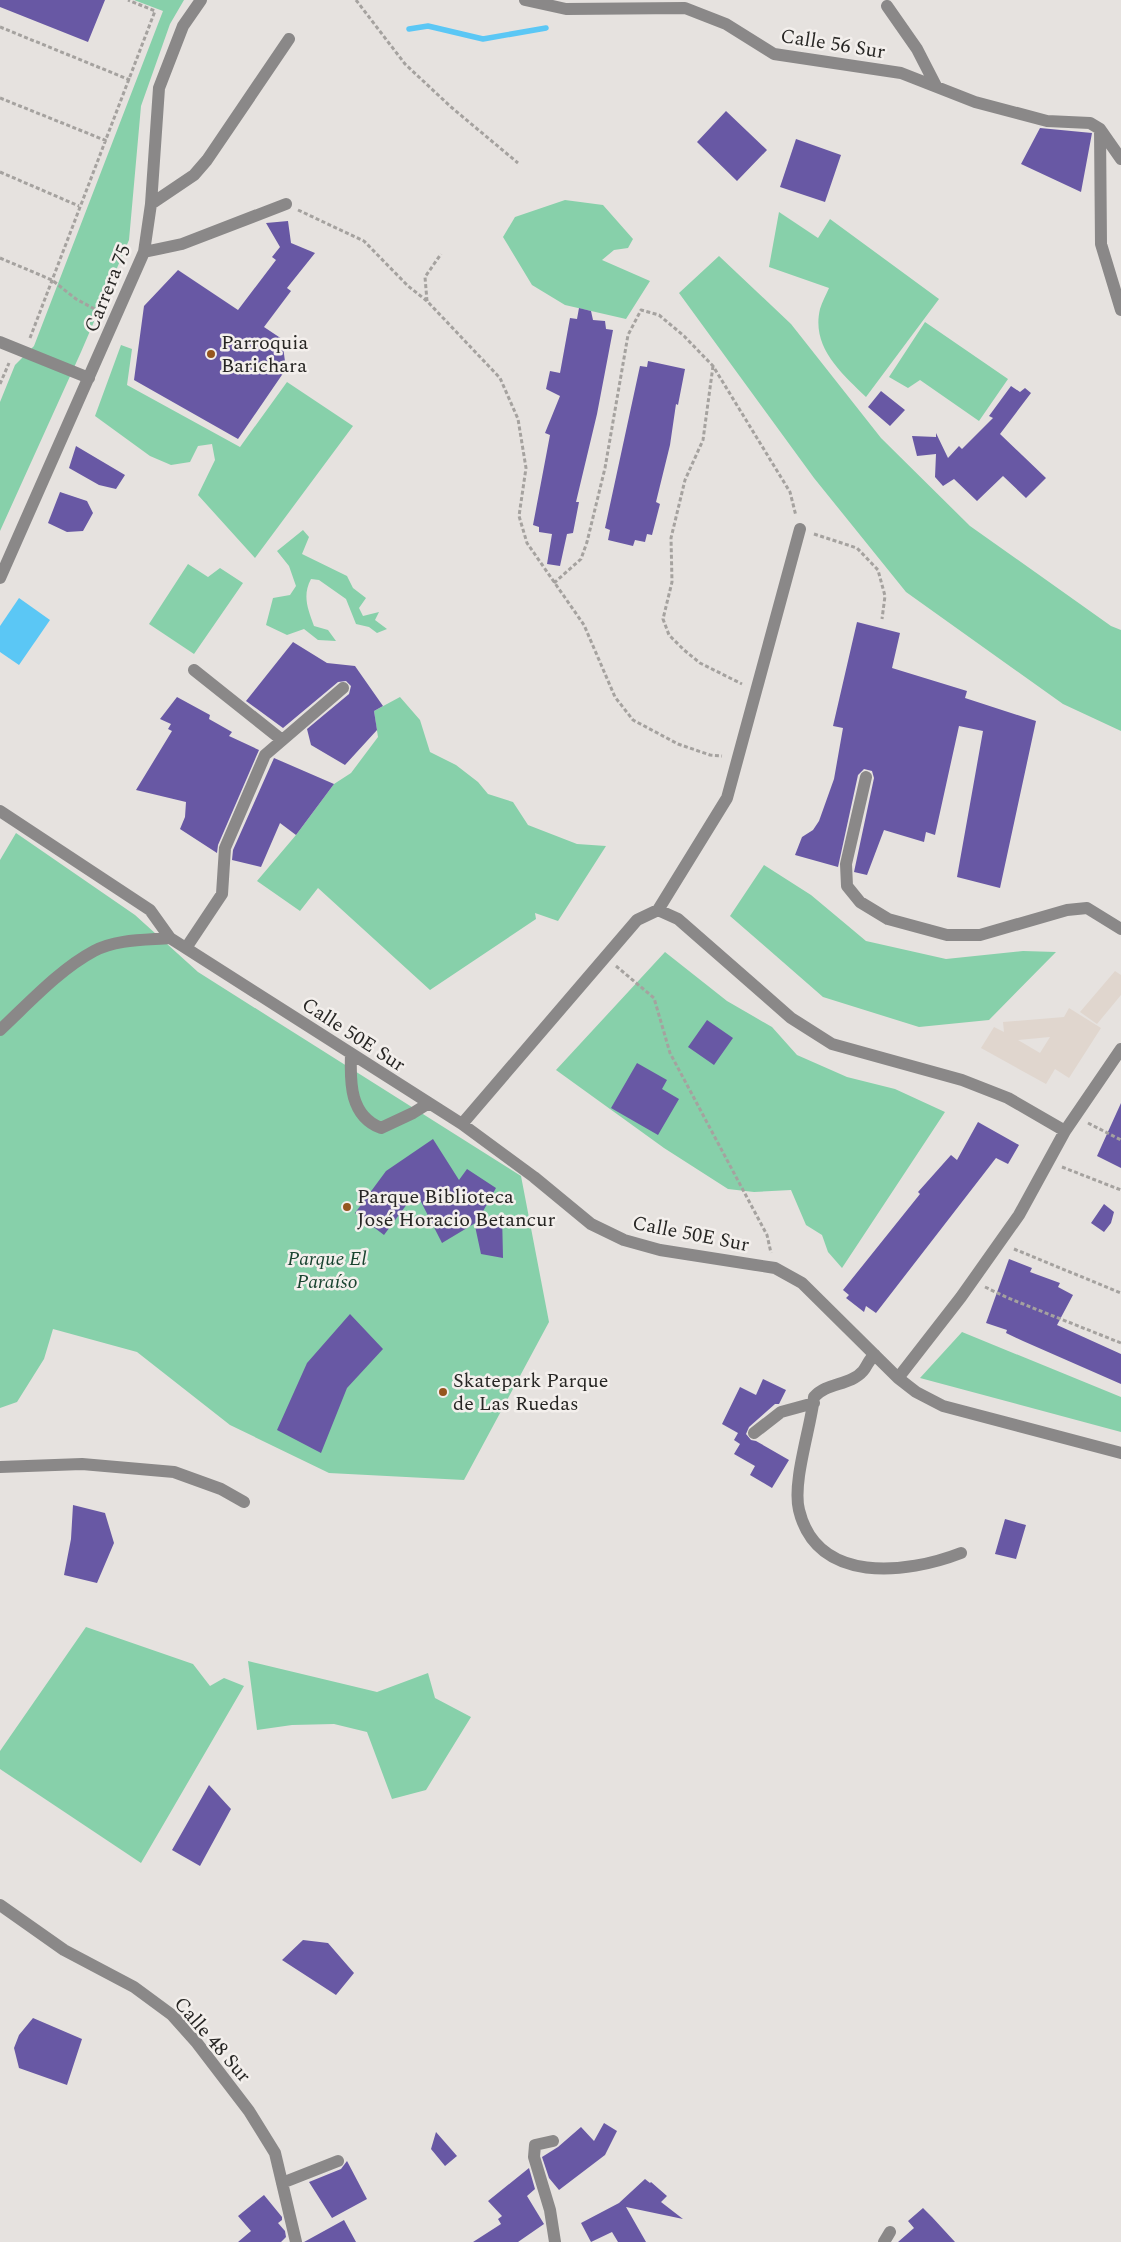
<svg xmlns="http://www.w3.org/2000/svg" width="1121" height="2242" font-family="Spectral,serif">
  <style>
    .built { fill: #e0d6ce; fill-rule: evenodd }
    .green { fill: #87d0aa }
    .water { fill: #5bc7f5 }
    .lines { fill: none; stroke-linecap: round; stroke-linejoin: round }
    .stream { stroke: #5bc7f5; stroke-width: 5.5 }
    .building { fill: #6858a4 }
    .path { stroke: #a5a29f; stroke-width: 3; stroke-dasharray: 4 2.5; stroke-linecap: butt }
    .minor { stroke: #8a8888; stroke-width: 12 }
    .poi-dot { fill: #95561e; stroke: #f3efec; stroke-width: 2 }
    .labels { text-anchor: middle; stroke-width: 5; stroke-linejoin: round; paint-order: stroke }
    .street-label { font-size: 20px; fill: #272624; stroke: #f3efec }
    .poi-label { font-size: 20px; fill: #272624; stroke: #f3efec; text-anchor: start }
    .park-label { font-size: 20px; font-style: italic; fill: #194430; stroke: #f3efec }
  </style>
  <rect width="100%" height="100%" fill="#e6e2df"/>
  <!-- built -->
  <path class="built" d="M1115,971L1121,975V995L1097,1024L1080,1012Z
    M1069,1008L1101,1028L1069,1078L1055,1069L1046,1084L981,1048L994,1027L1004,1032L1003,1022L1064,1017ZM1050,1037L1040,1053L1018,1040Z"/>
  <!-- green -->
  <path class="green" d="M134,0H184L170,24L141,106L129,240L81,352L0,531V402L15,365L34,346L163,11Z
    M565,200L603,205L633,239L628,248L614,250L602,260L650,281L626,319L565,305L532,285L503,237L515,217Z
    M779,212L818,238L830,219L939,299L866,397C841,373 811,347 820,309C822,302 826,295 829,288L769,267Z
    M719,256L791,324L881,438L970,526L1111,626L1121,630V731L1063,704L906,592L814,478L679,293Z
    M925,322L1008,379L979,421L920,380L908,388L889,377Z
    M121,345L132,349L127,385L240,447L287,382L353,426L255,558L198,495L215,460L212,444L198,446L190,462L171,465L150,456L95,416Z
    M303,530L309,537L302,554L347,576L353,588L366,598L359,608L363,616L379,612L375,620L387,629L377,633L369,627L356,624L346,599L319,580L311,579C302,596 308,609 314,626L328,630L336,641L318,640L304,629L287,635L266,625L273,598L290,595L296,586L289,566L277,551Z
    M188,564L208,577L220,568L243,583L194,654L149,624Z
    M400,697L420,720L430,752L456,765L478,782L488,794L513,802L528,825L577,844L606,846L558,921L535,913L536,919L430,990L318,888L300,911L257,881L296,835L334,784L351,773L378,737L374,711Z
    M16,833L135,915L198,972L521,1176L549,1322L464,1480L329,1473L230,1425L137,1352L53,1329L44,1359L17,1402L0,1408V860Z
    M764,865L811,895L866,941L946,959L1023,951L1056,952L989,1020L919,1027L823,997L730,916Z
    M665,952L727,1001L772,1027L797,1055L847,1077L895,1089L945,1112L842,1268L828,1252L822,1235L806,1225L791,1190L754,1192L728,1189L664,1148L556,1070Z
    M962,1332L1121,1397V1432L920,1378Z
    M86,1627L193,1664L210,1686L224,1678L244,1686L141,1863L0,1769V1751Z
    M248,1661L377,1692L428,1673L435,1698L471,1717L426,1790L392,1799L367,1732L334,1724L292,1725L257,1730Z"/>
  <!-- water -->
  <path class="water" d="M19,598L50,620L19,665L0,652V626Z"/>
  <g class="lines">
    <!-- stream -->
    <path class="stream" d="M409,29L428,26L483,39L546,28"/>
  </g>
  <!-- building -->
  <path class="building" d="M0,0H105L88,42L0,7Z
    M726,111L767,150L737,181L697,142Z
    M1040,128L1092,133L1081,192L1021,164Z
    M796,139L841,155L825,202L780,187Z
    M288,221L291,243L315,253L287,288L291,291L264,327L282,339L286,369L238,439L134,380L144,306L178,270L238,310L276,260L272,257L280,247L266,223Z
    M579,308L591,311L593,320L605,321L606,329L613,330L597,414L576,502H579L573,533L567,534L560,566L547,564L552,534L539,532V527L533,525L550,435L545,433L560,396L546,389L550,371L560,373L570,318L577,319Z
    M648,361L685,369L678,405L676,404L670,445L656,502L660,504L652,535L647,534L645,542L635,540L633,546L608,540L610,530L605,528L640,366L647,367Z
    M1011,386L1020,392L1025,388L1031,393L1000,434L1046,478L1026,498L1003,476L977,501L954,479L943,486L935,477L936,454L917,456L912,436L936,437V433L948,458L959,446L962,449L993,418L989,416Z
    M881,391L905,410L890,426L868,407Z
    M76,446L125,475L116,489L99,485L69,468Z
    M60,492L87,501L93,513L83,531L67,532L48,523Z
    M857,622L900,633L892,668L967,691L965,698L1036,721L1000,888L957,877L983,731L959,726L935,835L926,832L924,842L884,830L867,875L854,872L874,778L872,771L864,769L858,775L838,867L795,855L802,837L813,830L819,821L834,779L843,728L833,726Z
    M293,642L327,663L355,666L383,706L374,711L377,730L345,765L311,745L307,729L349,694L351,686L346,681L338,682L283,728L246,701Z
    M177,697L210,715L209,719L232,732L229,736L259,750L218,845L217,853L180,829L185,817L186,802L136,790L172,731L168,729L171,724L160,719Z
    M274,758L334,784L296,835L280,823L261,867L232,860L233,850Z
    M707,1020L733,1038L714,1065L688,1047Z
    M637,1063L667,1080L662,1089L679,1099L658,1135L611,1108Z
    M1121,1103V1168L1097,1156Z
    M978,1122L1019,1145L1008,1164L996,1158L876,1313L866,1306L864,1312L846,1298L849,1295L843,1290L920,1194L918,1192L951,1155L957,1160Z
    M433,1139L459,1180L467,1169L496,1188L477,1222L442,1243L416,1192L384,1235L355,1213L386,1171Z
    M1104,1204L1114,1212L1111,1223L1104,1232L1091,1223Z
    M502,1213L503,1258L481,1254L475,1226Z
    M1009,1259L1032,1268L1030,1272L1060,1283L1058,1287L1073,1295L1057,1325L1121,1354V1384L1023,1341L1006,1333L1007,1330L986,1323Z
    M350,1314L383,1349L347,1388L321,1453L277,1430L307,1363Z
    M763,1379L786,1390L779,1404H775L749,1427L746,1434L751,1440L756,1441L789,1460L772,1488L750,1475L755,1466L734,1454L740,1444L734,1440L738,1433L722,1424L740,1387L756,1395Z
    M73,1505L105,1513L114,1543L97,1583L64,1575L71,1539Z
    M1005,1519L1026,1525L1016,1559L995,1554Z
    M209,1785L231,1809L200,1866L172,1850Z
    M303,1940L328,1943L354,1973L336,1995L282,1960Z
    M33,2018L82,2039L67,2085L19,2068L14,2048L19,2035Z
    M604,2123L617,2131L605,2155L559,2190L549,2178L542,2157L558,2147L581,2127L594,2141Z
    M436,2132L457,2156L445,2166L431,2149Z
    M347,2161L367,2199L332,2218L309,2182L341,2169Z
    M529,2168L535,2189L527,2196L544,2224L518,2242H473L501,2224L498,2219L502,2216L488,2201Z
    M645,2179L650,2183L651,2182L667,2196L661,2202L683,2219L626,2207L646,2242H618L612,2232L591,2242L581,2223L619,2203Z
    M264,2195L282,2217V2220L278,2223L285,2231L286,2237L281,2242H238L251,2231L238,2216Z
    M923,2208L932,2217L955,2242H898L914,2228L908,2221Z
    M344,2220L356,2242H304Z"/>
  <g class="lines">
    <!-- path -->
    <path class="path" d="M356,0L405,64L451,107L518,163
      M0,27L130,80
      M0,98L107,141
      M0,172L79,206
      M298,210L364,241L408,286L427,301L500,378L518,419L526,468L519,516L527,543L584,625L615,697L633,720L678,744L710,755L722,756
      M0,258L52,280L76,299L102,313
      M427,301L425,277L441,254
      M30,338L155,11L128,0
      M713,366L703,440L685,480L671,538L672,582L663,619L669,635L684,650L700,663L742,684
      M0,384L9,363
      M814,534L857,548L878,570L885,596L882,619
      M554,583L581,559L587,542L605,468L628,335L641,310L659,315L684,336L713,366L790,492L796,516
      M616,966L654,998L670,1053L767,1235L771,1253
      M1088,1123L1121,1140
      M1062,1167L1121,1190
      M1014,1249L1121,1293
      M985,1287L1008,1298L1121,1343"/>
    <!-- minor -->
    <path class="minor" d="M525,0L566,9L685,8L726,24L774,54L901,73L975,102L1047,121L1090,123L1100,129L1121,159
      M887,6L917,49L936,86
      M1100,129L1101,244L1121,310
      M151,204L194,175L207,160L289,39
      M144,252L182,244L286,204
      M0,342L89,378
      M0,578L144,252L151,204L159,88L183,26L201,0
      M194,670L282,740
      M866,777L846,864L847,886L860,902L888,919L947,935H980L1067,910L1087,908L1121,929
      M0,811L150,910L170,938L462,1124L534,1177L591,1224L624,1240L660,1250L775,1268L802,1283L898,1378L916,1392L943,1406L1121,1453
      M658,910L727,798L800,529
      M186,948L222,894L225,848L265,755L343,688
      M0,1030C28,1004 60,969 94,951C116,939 146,940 170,938
      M351,1055C350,1083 350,1116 381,1128L413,1113L429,1103
      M462,1124L637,920L658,910L678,919L791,1018L832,1044L962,1080L1008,1098L1065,1131
      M875,1355C868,1360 868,1365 863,1371C850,1386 827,1382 814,1397C811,1427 792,1482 799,1510C817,1585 907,1574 961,1553
      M898,1378L961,1297L1019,1215L1065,1131L1121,1049
      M754,1433L781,1412L814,1403
      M0,1467L82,1464L174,1472L221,1489L244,1502
      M0,1905L64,1950L134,1987L172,2015L197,2043L249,2111L275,2153L296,2242
      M553,2141L535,2145L534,2157L550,2210L555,2242
      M282,2183L338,2161
      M884,2242L890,2232"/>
  </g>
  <!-- markers -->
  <g class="poi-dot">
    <circle cx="211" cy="354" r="5"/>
    <circle cx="347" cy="1207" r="5"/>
    <circle cx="443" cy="1392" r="5"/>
  </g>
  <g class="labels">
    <!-- street labels -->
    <g class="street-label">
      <text transform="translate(833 43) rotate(9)" y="7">Calle 56 Sur</text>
      <text transform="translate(107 288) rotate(-68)" y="7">Carrera 75</text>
      <text transform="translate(354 1034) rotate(33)" y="7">Calle 50E Sur</text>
      <text transform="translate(691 1233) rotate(11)" y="7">Calle 50E Sur</text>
      <text transform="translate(213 2039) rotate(49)" y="7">Calle 48 Sur</text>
    </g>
    <!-- poi labels -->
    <g class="poi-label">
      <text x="221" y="349">Parroquia<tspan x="221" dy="23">Barichara</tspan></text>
      <text x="357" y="1203">Parque Biblioteca<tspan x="357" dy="23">José Horacio Betancur</tspan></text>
      <text x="453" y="1387">Skatepark Parque<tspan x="453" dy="23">de Las Ruedas</tspan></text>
    </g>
    <!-- park labels -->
    <g class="park-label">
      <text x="327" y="1265">Parque El<tspan x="327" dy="23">Paraíso</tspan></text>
    </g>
  </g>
</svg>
